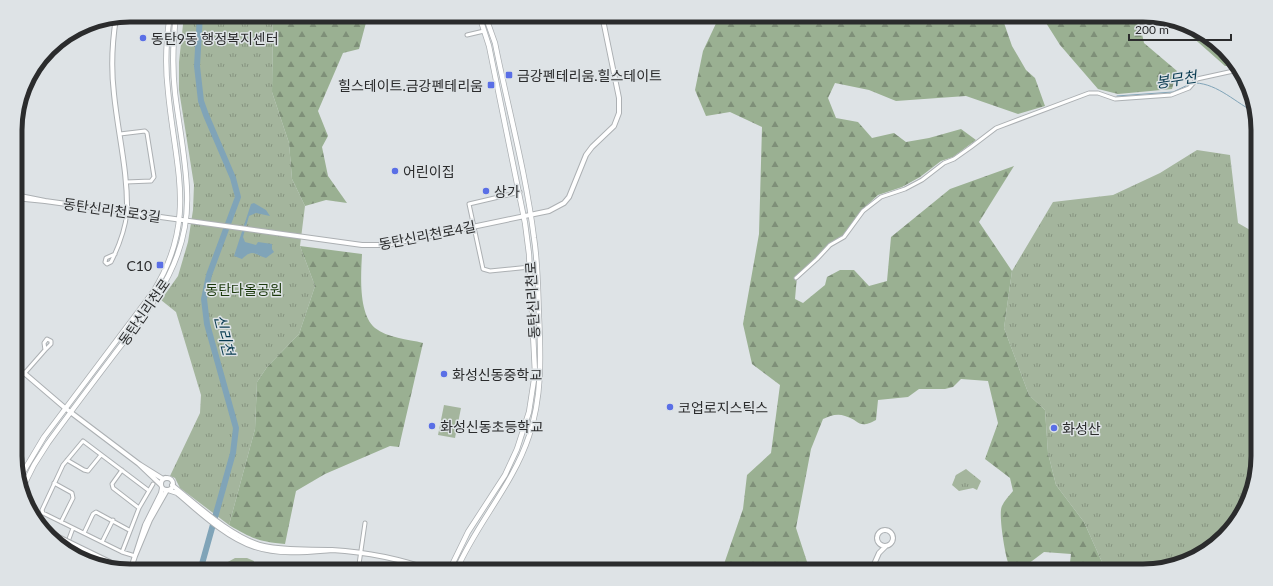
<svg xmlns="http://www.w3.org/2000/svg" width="1273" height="586" font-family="Lato,'Noto Sans KR',sans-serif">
<defs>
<pattern id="grass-tufts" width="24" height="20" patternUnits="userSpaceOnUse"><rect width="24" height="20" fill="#a4b59d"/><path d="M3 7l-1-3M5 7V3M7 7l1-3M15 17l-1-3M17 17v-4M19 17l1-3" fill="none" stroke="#869380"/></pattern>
<pattern id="forest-firs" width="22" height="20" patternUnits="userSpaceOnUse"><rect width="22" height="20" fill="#9ab092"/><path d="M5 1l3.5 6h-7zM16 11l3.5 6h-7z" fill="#7e8f78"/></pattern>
</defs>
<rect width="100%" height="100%" fill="#dee3e6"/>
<!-- grass -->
<path fill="url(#grass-tufts)" d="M184,15h89l-1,77 17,51 3,36 13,27 -5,40 15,40 -16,48 -32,33 -10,15 -2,47 -26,96 -49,-37 -5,-10 -5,-2 30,-63 1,-18 -25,-83 -15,-12 17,-24 10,-34 5,-32 1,-25 -15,-95v-28z
M1197,150l33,5 8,68 19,11 1,222 -9,44 -42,51 -57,20h-44l-22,-49 -28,-37 -8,-32 -3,-43 -16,-15 -25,-67 8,-57 41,-69 60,-7 47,-22z
M966,469l15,12 -4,9 -4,-2 -14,3 -7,-6 4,-10z"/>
<!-- forest -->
<path fill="url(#forest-firs)" d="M273,15h95l-9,34 -16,4 -25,58 10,25 -6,11 6,29 19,27 -21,-3 -21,6 -13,-27 -3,-36 -17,-51z
M720,15h278l5,5 9,26 14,24 9,8 10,28 -27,8 -52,-18 -70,5 -27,-11 -34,-7 -7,15 8,20 22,4 14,16 22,-5 12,9 23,-4 32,-9 15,11 -23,17 -12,4 -21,16 -18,10 -24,8 -13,12 -20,27 -15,10 -33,32 -2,23 8,4 22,-18 2,-8 13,-7h14l15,16 18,-5 4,-44 59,-48 64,-23 -35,56 33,49 -8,57 25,67 16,15 3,43 8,32 28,37 22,49h-37l2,-17 -27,-2 -20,15 -16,-5c-3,-8 -10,-49 -6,-56 2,-5 7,-10 11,-15l-3,-13 -25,-19 13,-36 -10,-42 -27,-2 -8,8 -8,2h-26l-11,8 -30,3 -2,20c-18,10 -16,0 -31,-4 -8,-3 -15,0 -22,3l-12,30 -15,79 14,43h-92l6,-7 19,-55 4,-34 24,-22 9,-68 -28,-21 -9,-40 16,-90 3,-107 -32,-15 -24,4 -11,-26 8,-39z
M1041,15h97l6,28 33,28 -5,18 -54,5 -20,-5 -38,-44z
M1186,24l48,36 3,6h-12l-35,-31z
M300,246l62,8c-1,20 -4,60 13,74 12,10 33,11 48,15l-24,104 -9,-1 -65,28 -29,17 -11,53c-26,-2 -34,-6 -56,-19l26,-96 2,-47 10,-15 32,-33 16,-48z"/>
<!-- pitch -->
<path fill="#a4b59d" d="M444,405l17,3 -6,30 -17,-3z
M235,558h12l7,3 -2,10h-34l8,-8z"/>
<!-- water -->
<path fill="#80a4b8" d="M254,203l12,7 4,6 -14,-3 -7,3 -6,21 2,5 11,3 2,-3 14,2v5l2,3 -8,6c-11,-3 -13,-10 -24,1l-8,-3 17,-52z"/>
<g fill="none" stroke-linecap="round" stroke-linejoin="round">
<!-- stream -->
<path stroke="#80a4b8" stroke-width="1" d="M1196,83c22,1 40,20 60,30
M1117,96l56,-4 17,-8"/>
<!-- river -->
<path stroke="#80a4b8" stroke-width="6" d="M200,15l-3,51 4,35 5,14 27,63 5,19 -29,78 -5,24 3,25 29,104 -3,25 -33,118"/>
<!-- minor casing -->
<g stroke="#acb0b3" stroke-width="5">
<path id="minor" d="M467,35l17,-4
M120,134l25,-3 2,2 7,44 -3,4 -25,1
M520,192l-51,12 14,65 7,2 40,-4
M115,254l-9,4 -1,4 2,2 4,-2c8,-16 14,-31 16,-50
M796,278l21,-19 13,-14 14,-8 19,-26 18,-14 24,-8 17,-9 22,-17 10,-4 17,-12 25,-19 93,-35h9l17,6 56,-4 18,-7 8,-9 41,-9
M47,339l4,2v3l-6,6 -1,-7z
M16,383l29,-33
M67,460l17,10 4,1 13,-16
M122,470l-10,14 1,4 26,20
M54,483l18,10 1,5 -12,24
M84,533l9,-19 3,-2 33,18
M102,542l11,-22
M66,547l7,-19
M122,552l17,-44 14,-24
M135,556l-13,-4 -79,-39 -1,-3 21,-45 20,-24 65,49
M358,571l7,-48"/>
</g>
<!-- tertiary casing -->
<g stroke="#acb0b3" stroke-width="6">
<path id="tertiary" d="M116,18c-4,25 -5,51 -2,76 4,40 14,78 13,118
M15,195l30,6 -30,-3
M45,201l317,44h24l163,-34 15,-8 5,-6 17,-42 6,-8 22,-21 5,-13v-15l-17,-83
M16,366l49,42 74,56
M161 484a6 6 0 1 1 12 0a6 6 0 1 1-12 0Z
M160,484l-21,-20 24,15 2,-1
M162,488l-1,5 -16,32 -10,31 15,-36 17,-30
M168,490l9,3c21,18 51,46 78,54 24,8 52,5 77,3 -22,-1 -46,1 -68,-4 -31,-7 -67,-41 -92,-61
M877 538a8 8 0 1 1 16 0a8 8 0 1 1-16 0Z
M332,550c35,2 69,9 102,21
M130,571l5,-15
M871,571l8,-18 7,-7"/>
</g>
<!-- secondary casing -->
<g stroke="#acb0b3" stroke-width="6">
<path id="secondary" d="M19,479l25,-42 109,-145c45,-72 22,-124 15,-201 -3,-25 -2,-51 2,-76
M23,487l11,-22 14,-22c21,-29 43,-58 65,-87 39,-51 77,-95 74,-164 -1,-33 -8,-66 -12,-99 -3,-26 -2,-52 1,-78
M449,571l19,-39 37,-57 12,-26 12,-37 6,-39 -6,-119 -4,-31 -36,-177 -10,-31
M456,571c20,-47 57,-86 73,-135 13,-39 12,-78 10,-119 -1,-26 -1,-53 -5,-79 -8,-65 -26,-130 -39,-195l-10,-28"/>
</g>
<!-- trunk casing -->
<g stroke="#acb0b3" stroke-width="7">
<path id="trunk" d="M68,548l37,18"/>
</g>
<!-- minor -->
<use href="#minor" stroke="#fff" stroke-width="3"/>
<!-- tertiary -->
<use href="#tertiary" stroke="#fff" stroke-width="4"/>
<!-- secondary -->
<use href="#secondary" stroke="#fff" stroke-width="4.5"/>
<!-- trunk -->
<use href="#trunk" stroke="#fff" stroke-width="5"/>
<!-- trunk-bridge casing -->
<g stroke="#acb0b3" stroke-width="7" stroke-linecap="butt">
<path id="trunk-bridge" d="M49,533l76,37"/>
</g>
<!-- trunk-bridge -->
<use href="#trunk-bridge" stroke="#fff" stroke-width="5"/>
</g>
<!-- markers -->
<g fill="#5a6fe6" stroke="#dee3e6" stroke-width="1.5">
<circle cx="143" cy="38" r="4"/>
<rect x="505" y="71" width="8" height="8" rx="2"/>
<rect x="487" y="81" width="8" height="8" rx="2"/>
<circle cx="395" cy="171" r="4"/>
<circle cx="486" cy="191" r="4"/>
<rect x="156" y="261" width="8" height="8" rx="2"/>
<circle cx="444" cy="374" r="4"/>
<circle cx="670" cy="407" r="4"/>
<circle cx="432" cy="426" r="4"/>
<circle cx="1054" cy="428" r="4"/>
</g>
<g text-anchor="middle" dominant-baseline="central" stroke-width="3" stroke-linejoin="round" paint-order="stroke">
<!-- poi labels -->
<g font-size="14" fill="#2b2c2d" stroke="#dee3e6" text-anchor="start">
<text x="151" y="38">동탄9동 행정복지센터</text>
<text x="517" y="75">금강펜테리움.힐스테이트</text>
<text x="483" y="85" text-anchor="end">힐스테이트.금강펜테리움</text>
<text x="403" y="171">어린이집</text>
<text x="494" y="191">상가</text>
<text x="152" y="265" text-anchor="end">C10</text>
<text x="452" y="374">화성신동중학교</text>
<text x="678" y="407">코업로지스틱스</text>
<text x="440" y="426">화성신동초등학교</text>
<text x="1062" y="428">화성산</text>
</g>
<!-- street labels -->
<g font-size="14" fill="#2b2c2d" stroke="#dee3e6">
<text transform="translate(112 210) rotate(8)">동탄신리천로3길</text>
<text transform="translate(427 235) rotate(-11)">동탄신리천로4길</text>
<text transform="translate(532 300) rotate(-93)">동탄신리천로</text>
<text transform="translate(144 312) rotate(-55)">동탄신리천로</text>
</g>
<!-- park labels -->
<g font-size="14" fill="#1b390c" stroke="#dee3e6">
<text x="244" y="289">동탄다올공원</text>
</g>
<!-- water labels -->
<g font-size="15" font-style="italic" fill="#06394f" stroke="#dee3e6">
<text transform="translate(1176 79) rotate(-9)">봉무천</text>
<text transform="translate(225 335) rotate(76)">신리천</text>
</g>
</g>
<!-- crop -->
<path d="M0 0H1273V586H0ZM130 22H1143A108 108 0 0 1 1251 130V456A108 108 0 0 1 1143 564H130A108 108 0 0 1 22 456V130A108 108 0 0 1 130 22Z" fill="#dee3e6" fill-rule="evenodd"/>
<path fill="none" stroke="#2b2c2d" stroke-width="5" d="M130 22H1143A108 108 0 0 1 1251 130V456A108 108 0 0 1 1143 564H130A108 108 0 0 1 22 456V130A108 108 0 0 1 130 22Z"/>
<!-- scale -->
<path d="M1129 34v6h102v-6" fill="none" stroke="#2b2c2d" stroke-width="2"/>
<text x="1135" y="34" font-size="12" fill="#2b2c2d" stroke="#dee3e6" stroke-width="3" paint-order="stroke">200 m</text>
</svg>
